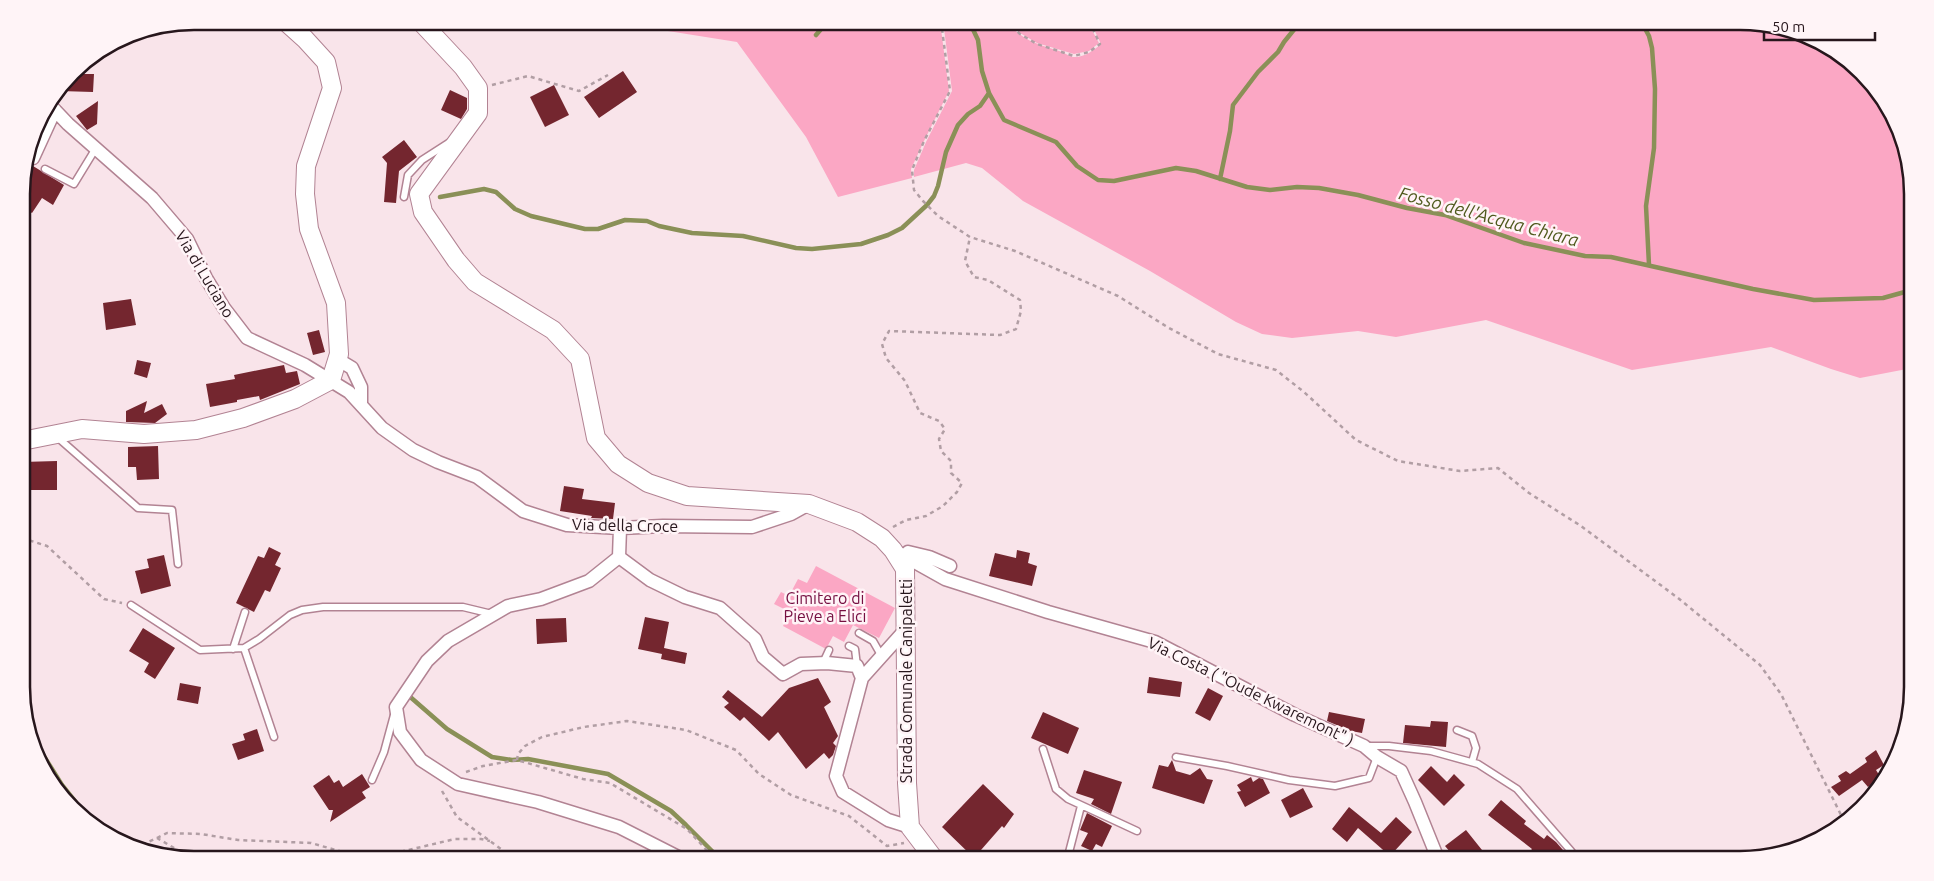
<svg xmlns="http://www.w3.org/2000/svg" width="1934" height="881" font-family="Ubuntu,sans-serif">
<rect width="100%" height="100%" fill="#f9e4ea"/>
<!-- green -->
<path fill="#fba7c4" d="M631,21h309l9,70 -25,50 -13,28 1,9 -74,19 -32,-60 -69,-95 -88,-14z
M943,21h62c21,21 27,21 54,30 4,1 10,5 14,6 11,1 21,-7 28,-13l-11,-23h650l66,14 71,54 34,83 1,196 -52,10 -29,-9 -60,-22 -139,23 -146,-50 -90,17 -38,-6 -66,7 -30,-4 -26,-12 -86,-51 -127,-70 -41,-33 -16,-5 -52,14v-7l12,-28 26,-51z
M1008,21h79l12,22 -10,8 -15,3 -37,-11 -17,-10z
M816,566l79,42 -16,30 -26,-13 -9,17 -11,-6 -7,13 -43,-23 7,-14 -16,-8 7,-12 8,4 9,-17 9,4z"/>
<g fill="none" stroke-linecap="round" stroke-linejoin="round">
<!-- stream -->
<path stroke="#8a9057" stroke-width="4.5" d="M969,21l9,19 4,31 7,22 15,27 52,22 21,24 21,14 16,1 62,-13 20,3 51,16 23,3 27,-3 22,1 39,7 49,13 38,7 79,28 61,13 26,1 142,32 61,11 69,-2 29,-8
M1641,21l8,15 3,12 3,41 -1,59 -8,58 3,59
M816,35l12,-14
M1220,179l10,-48 3,-26 25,-33 20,-20 6,-10 17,-21
M440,197l44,-8 12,3 19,17 16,7 54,13h13l27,-9 22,1 12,5 33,7 51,3 53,12 16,1 49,-5 27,-9 14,-7 25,-23 7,-9 4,-10 8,-34 12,-27 10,-11 12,-8 9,-13
M408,695l39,34 45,28 20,3 16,-1 80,15 63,37 15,14 35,35
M37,745l25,40 24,30"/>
</g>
<!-- building -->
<path fill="#74262f" d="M85,62l-1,12h10l-1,18 -33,-1 20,-27z
M623,71l14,21 -38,26 -15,-21z
M554,85l15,30 -24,12 -15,-30z
M450,90l17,8v11l-6,10 -20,-9z
M98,101l-1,23 -10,6 -11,-14z
M404,140l13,17 -18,14 -3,32 -12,-1 3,-39 -5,-6z
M26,166h7l31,19 -11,20 -11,-7 -10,15 -10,-6v-24z
M131,299l5,26 -30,5 -3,-27z
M319,330l6,22 -12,3 -6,-22z
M137,360l14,3 -4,15 -13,-4z
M284,365l2,8 11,-2 3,13 -40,16 -1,-4 -22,4v2l-27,5 -4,-23 29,-5 -1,-4z
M147,401l-3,12 18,-9 5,10 -12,9 -29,-1v-11z
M158,446l1,33 -22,1 -1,-13h-8v-20z
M57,461v29h-29v-6l-6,1v-23z
M564,486l20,3 -2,10 33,4 -2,16 -22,-1 1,-2 -32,-5z
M269,547l12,6 -6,12 6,3 -11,24 -5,-2 -11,22 -18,-9 22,-47 6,2z
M1017,550l13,3 -2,10 9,3 -5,20 -43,-10 6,-23 21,5z
M164,555l7,31 -30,8 -6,-23 14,-3 -2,-9z
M645,617l24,5 -5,26 23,5 -2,11 -24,-5 1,-5 -24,-5z
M566,618l1,24 -30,2 -1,-25z
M143,628l32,20 -20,31 -11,-7 5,-9 -20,-12z
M1149,677l33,5 -2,15 -33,-4z
M818,678l13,24 -7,5 14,29 -5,7 3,3 -3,9 -4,4 -5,-6 -18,16 -28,-37 -9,9 -25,-24 -4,4 -16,-14 5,-4 -7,-6 6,-7 34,27 27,-29z
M180,683l21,4 -3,17 -21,-4z
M1208,688l15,8 -13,25 -15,-8z
M1043,712l36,16 -11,26 -37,-16z
M1329,712l36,7 -3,14 -11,-2 -24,-10z
M1431,721l17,1 -2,25 -43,-4 2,-18 25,2z
M257,729l7,22 -26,9 -6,-16 13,-4 -2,-6z
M1876,750l8,15 -8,5 5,8 -13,9 -6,-7 -23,16 -8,-9 10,-6 -3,-5 8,-5 4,3 17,-12 -2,-4z
M1172,760l4,11 14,4 10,-7 7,11 6,1 -9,24 -52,-16 7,-23 9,2z
M1431,766l16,16 7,-8 11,11 -21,21 -26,-26z
M1084,770l38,12 -11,32 -20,-10 3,-5 -18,-6z
M362,774l8,13 -8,5 4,6 -36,24 3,-12h-4l-16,-24 16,-11 5,8 5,-3 4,7z
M1251,777l2,5 6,-4 4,1 7,14 -25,14 -8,-15 4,-1 -4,-6z
M983,784l31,30 -10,14 -2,-2 -28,32 -32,-31z
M1303,788l10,19 -23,11 -9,-18z
M1501,800l25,21 -2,3 20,15 3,-4 9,7 7,8 -7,9h-21l-7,-5 4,-5 -44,-34z
M1349,807l32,26 15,-16 16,15 -22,24 -32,-28 -11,14 -15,-13z
M1087,813l25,13 -10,21 -6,-3 -4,7 -11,-5 7,-13 -8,-3z
M1466,830l16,20 -11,9h-15l-11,-13z"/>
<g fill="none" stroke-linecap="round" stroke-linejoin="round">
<!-- lane casing -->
<g stroke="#b28393" stroke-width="9">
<path id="lane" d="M45,169l29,15 22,-36
M404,197l4,-22 14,-15 28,-18
M56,436l82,72 34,2 6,54
M131,605l69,45 44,-2 15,-9 31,-24 12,-5 21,-3h140l29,7
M859,633l14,8 8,14
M849,646l6,3 2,17
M244,648l30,89
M233,649l12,-37
M823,663l6,-13
M1457,730l15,6 4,12 -4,14
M1365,746h24l42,5 47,13 39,25 54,62 6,8
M1043,749l13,40 12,10 69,32
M1176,757l51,9 62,14 46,6 34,-8 8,-21
M372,780l12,-28 10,-37
M1067,860l14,-54"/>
</g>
<!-- street casing -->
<g stroke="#b28393" stroke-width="15">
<path id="street" d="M49,104l19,20 84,74 35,41 19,39 18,30 23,30 58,27 44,27 33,36 31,22 25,12 39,15 46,34 44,14 53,3 43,-2 89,1 39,-13 18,-10
M29,157l4,1 22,-48
M337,359l15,9 9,19v18
M620,528l-1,29 31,23 35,17 35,11 35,31 8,18 20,17 18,-10 26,-1 30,3 5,12
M895,551l50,28 103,33 107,30 140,73 69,31 13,11 24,14 14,31 23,57
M908,552l21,5 21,9
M619,557l-30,24 -48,18 -33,7 -60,35 -21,20 -31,46 4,25 21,28 37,24 80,18 81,25 65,33
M906,629l-44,49 -26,98 7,16 45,28 22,7"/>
</g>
<!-- secondary casing -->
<g stroke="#b28393" stroke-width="20">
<path id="secondary" d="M420,21l43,46 15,21v25l-59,81 4,18 33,48 19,22 78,48 27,29 16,79 22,26 30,19 39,13 122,8 48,18 25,16 11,12 12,19 2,214 3,44 25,33
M22,441l60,-12 62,5 52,-4 47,-12 52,-19 36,-19 8,-26 -3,-51 -27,-74 -4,-35 1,-28 26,-78 -6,-26 -21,-23 -20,-18"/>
</g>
<!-- path -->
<path stroke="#b19ea4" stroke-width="2.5" stroke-dasharray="4 4" stroke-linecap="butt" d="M941,21l9,70 -26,50 -12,29 2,20 9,11 15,15 32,21 45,14 103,45 51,32 49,26 58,16 28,22 52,48 42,21 62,10 38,-3 31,25 52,33 97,72 82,67 21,29 64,129
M1006,21l14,13 17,10 37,12 15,-4 11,-8 -11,-23
M492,85l36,-9 51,15 29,-16
M1904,486l8,3
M893,527l13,-7 20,-4 17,-10 14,-14 5,-9 -11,-10v-12l-10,-10 -2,-12 6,-10 -6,-8 -19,-8 -15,-32 -19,-23 -4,-14 7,-13 111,4 16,-6 5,-18 -1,-11 -32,-20 -14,-3 -9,-16 5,-24
M22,538l25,8 57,53 18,4
M517,760l1,-6 7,-8 17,-9 42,-10 43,-6 59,9 50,20 23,24 32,21 58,21 38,30 17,-3
M466,772l17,-6 34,-6 66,19 27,4 77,46 29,31
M442,791l15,26 59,43
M157,838l10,-5 34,1 37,6 73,3 46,13h26l72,-17h26l9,2
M135,848l22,-10 36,21"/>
<!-- lane -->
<use href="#lane" stroke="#fff" stroke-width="6"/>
<!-- street -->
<use href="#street" stroke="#fff" stroke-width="12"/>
<!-- secondary -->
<use href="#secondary" stroke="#fff" stroke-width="18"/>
</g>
<g text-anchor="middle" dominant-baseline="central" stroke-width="5" stroke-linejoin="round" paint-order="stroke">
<!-- street labels -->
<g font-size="16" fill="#27161c" stroke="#fff4f7">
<text transform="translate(205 274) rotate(59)">Via di Luciano</text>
<text transform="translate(625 525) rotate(1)">Via della Croce</text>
<text transform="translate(906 681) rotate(-90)">Strada Comunale Canipaletti</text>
<text transform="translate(1251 691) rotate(26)">Via Costa ( "Oude Kwaremont" )</text>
</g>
<!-- park labels -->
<g font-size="16" fill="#750f41" stroke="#fff4f7">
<text x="825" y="598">Cimitero di<tspan x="825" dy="18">Pieve a Elici</tspan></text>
</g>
<!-- water labels -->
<g font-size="18" font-style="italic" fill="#505a1e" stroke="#fff4f7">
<text transform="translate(1489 216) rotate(15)">Fosso dell'Acqua Chiara</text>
</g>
</g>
<!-- crop -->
<path d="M0 0H1934V881H0ZM194 30H1740A164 164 0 0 1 1904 194V687A164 164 0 0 1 1740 851H194A164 164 0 0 1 30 687V194A164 164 0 0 1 194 30Z" fill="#fff4f7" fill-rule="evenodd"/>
<path fill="none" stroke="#27161c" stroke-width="2.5" d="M194 30H1740A164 164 0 0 1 1904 194V687A164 164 0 0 1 1740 851H194A164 164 0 0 1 30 687V194A164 164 0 0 1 194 30Z"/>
<!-- scale -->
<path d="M1764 32v8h111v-8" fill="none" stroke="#27161c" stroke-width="2.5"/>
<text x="1772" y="32" font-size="15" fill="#27161c" stroke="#fff4f7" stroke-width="4" paint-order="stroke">50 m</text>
</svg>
